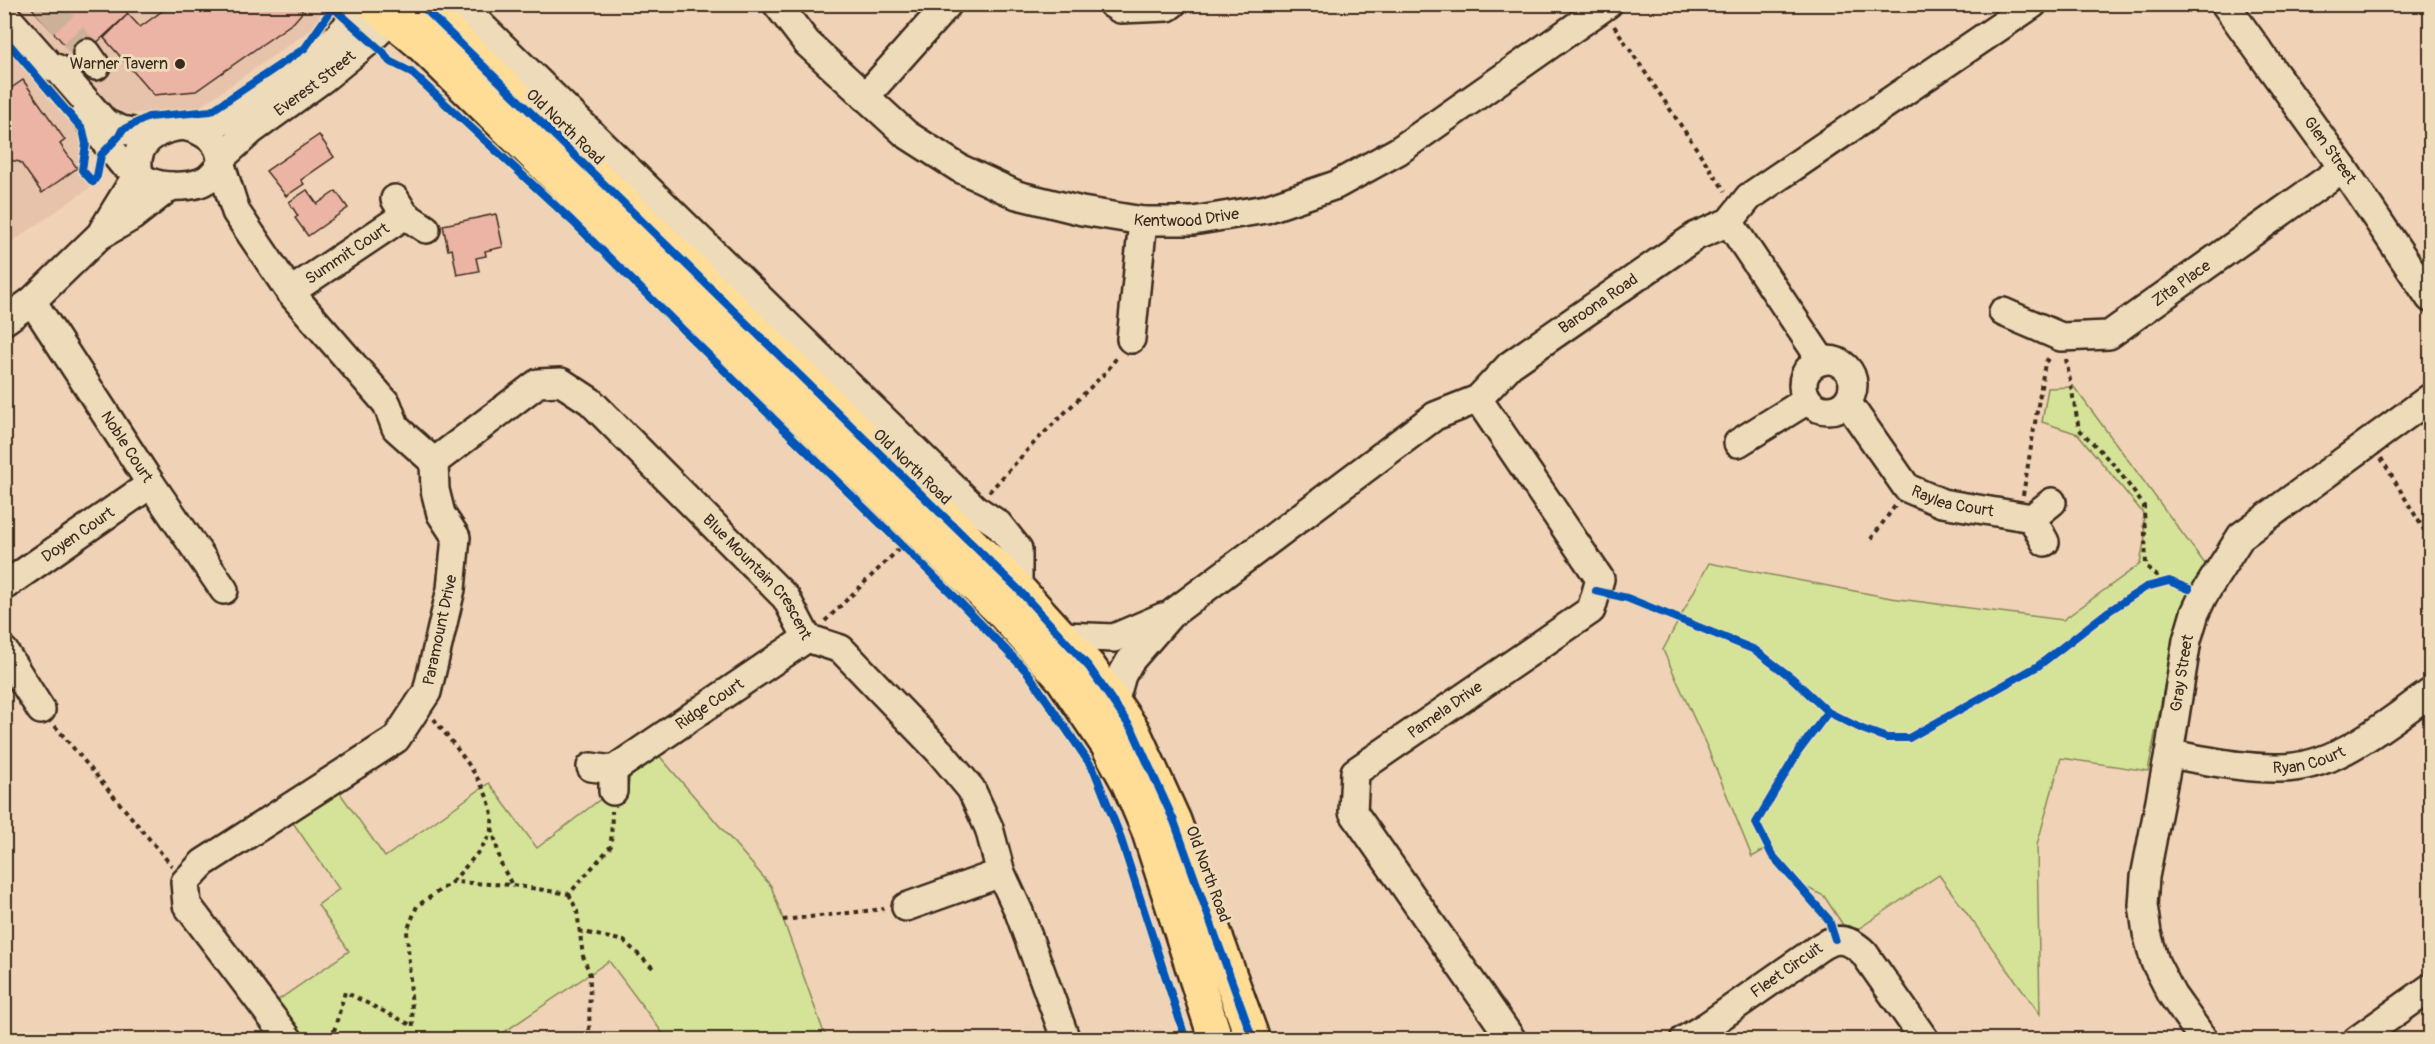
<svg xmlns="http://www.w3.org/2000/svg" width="2435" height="1044" font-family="Pangolin,sans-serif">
<rect width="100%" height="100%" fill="#f0d2b6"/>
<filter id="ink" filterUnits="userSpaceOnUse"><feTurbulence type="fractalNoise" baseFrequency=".0167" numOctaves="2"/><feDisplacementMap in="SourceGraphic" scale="12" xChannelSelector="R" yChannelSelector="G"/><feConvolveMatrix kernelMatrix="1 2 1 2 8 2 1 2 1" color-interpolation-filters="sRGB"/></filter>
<g filter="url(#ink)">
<!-- built -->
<path fill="#e7c3ab" d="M321,4l1,7 -9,17 -115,80 -68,6 -31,-9 -88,-100z
M17,56l62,71 8,45 8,12 -90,63 -1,-182z"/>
<!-- green -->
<path fill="#d4e397" stroke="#88865a" stroke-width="1.5" d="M2074,387l134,181 -33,62 -27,141 -87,-13 -24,87 3,169 -101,-139 -81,54 -15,-4 -19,-29 -25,-12 -28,-38 -19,11 -44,-108 -45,-99 46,-87 182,35 172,22 77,-56 5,-28 -2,-23 -65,-79 -36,-12 6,-34z
M656,752l115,134 53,147 7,6h-164l-58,-78 -115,78h-192l-25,-38 72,-50 -31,-46 21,-16 -50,-72 46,-31 50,71 104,-74 48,65 65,-50 25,-1 4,-31z"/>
<!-- building -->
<path fill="#ebb4a5" stroke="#3b2a1e" stroke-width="1.5" d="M31,4h89l8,10 -50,46 -48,-54z
M172,4h130v4l-1,6 -7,8 -98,69 -42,4 -50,-57 24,-24 12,13z
M23,80l42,60 -5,4 17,24 -35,25 -22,-31 -16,-3v-66z
M319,135l15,22 -33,23 3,4 -18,12 -20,-25z
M307,190l10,14 19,-13 12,17 -40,28 -13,-18 3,-2 -9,-14z
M496,214l7,33 -18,4 1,5 -10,2 3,13 -22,4 -5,-26 -4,1 -5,-25z"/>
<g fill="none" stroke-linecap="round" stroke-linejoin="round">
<!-- minor-tunnel -->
<path stroke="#ccb098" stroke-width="27" stroke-dasharray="27 14" stroke-linecap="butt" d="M46,4l41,49"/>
<!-- minor casing -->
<g stroke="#3b2a1e" stroke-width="32">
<g id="minor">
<path d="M459,4l515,504 24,16 20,25v40"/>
<path id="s1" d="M777,4l30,39 99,91 53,34 58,27 65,16 61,10h50l73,-12 70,-24 62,-34 210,-147"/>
<path d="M1112,4l8,5 48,-2 4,-3"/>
<path id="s2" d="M2225,4l118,164 87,130"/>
<path d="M4,14l46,52 8,3 47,54 17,7 32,5"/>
<path d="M87,53l9,13"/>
<path d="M865,97l83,-93"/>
<path d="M85,116l37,47 16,5"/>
<path d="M183,126c20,4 40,15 38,39 -5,5 -10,13 -17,16 -14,8 -57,8 -65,-8 -2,-3 -1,-10 -1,-14 3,-22 25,-31 45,-33z"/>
<path d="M202,132l36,-19 79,-56 52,-53"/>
<path id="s3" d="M221,158l31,-28 72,-52 45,-37 36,-35"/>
<path d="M221,165l15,47 54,80 97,112 9,24 38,34 1,28 6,24 15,23 -5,52 -24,103 -31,47 -193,124 -18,19 2,23 102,135"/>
<path d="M395,199l10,16 21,14"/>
<path d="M1729,222l93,139"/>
<path d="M103,230l35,-57"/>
<path id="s4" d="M290,292l115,-77"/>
<path id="s5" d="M32,301l119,183 73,106"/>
<path id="s6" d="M2003,312l58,25 48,-2 234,-167"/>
<path d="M4,321l28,-20 67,-65 34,-20 38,-30"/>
<path d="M1131,339l12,-118"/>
<circle cx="1828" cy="385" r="25"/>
<path d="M1478,399l122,180 -9,31 -236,162 -2,40 159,228"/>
<path id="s7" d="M1847,402l60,86 35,15 90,15"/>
<path d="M1738,443l68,-42"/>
<path id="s8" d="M434,462l104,-79 23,-1 29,19 196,197 21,40 34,11 99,103 31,37 18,39 12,45 18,39 47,128"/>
<path d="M2045,542l-13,-24 20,-16"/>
<path id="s9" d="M4,586l147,-102"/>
<path d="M1063,636l51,2 49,-21"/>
<path d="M4,651l37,59"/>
<path id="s10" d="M1114,703l8,-28 8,-14 40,-46 265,-199 43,-17 32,-34 186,-129 33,-14 20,-25 284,-193"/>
<path id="s11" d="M2169,754c37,6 74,15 111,14 57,0 106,-45 150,-75"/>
<path d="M591,767l22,3v21"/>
<path id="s12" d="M613,770l194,-132"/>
<path d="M906,907l95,-34"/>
<path id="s13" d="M1684,1040l23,-14 113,-79c17,-11 30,-8 44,6l61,87"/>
<path id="s14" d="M2204,1040l-32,-45 -17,-33 -8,-29 -4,-28 2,-28 24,-123 18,-114 8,-27 8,-17 38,-60 189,-138"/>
<path d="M2357,1040l73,-52"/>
</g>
</g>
<!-- major casing -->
<g stroke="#3b2a1e" stroke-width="38">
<path id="major" d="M374,4l44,37 584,571 61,67 44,65 21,38 20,47 68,211
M420,4l598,585 71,78 44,64 41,90 79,219"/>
</g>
<!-- path -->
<path stroke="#3b2a1e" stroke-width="4" stroke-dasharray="4.5 4.5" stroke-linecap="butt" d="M1614,26l111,165
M2066,359l13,70 36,37 29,40 2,60 11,10 -2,8
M2381,458l49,82
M989,492l45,-49 72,-71 12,-16
M2023,495l22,-132 5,-7
M1871,539l24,-33
M1618,596l137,54 37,28 36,34 34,17 25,9h22l129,-72 71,-55 37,-24 23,-6 16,6
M825,621l76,-74
M1828,712l-30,40 -42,71 16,32 56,64
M434,719c20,27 62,72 58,107 -2,17 -29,43 -40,56
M55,726l117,140
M492,828l9,36 11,21
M569,894l8,17 6,45 7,19 -1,65
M783,920l101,-11
M579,931l45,10 30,28
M336,1040l-2,-9 11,-39 68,34 -6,-95 10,-25 35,-24 60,3 57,9 42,-48 1,-35"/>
<!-- minor -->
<use href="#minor" stroke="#eedbb9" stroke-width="27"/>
<!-- major -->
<use href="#major" stroke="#ffdd96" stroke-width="33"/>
<!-- cycleway casing -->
<g stroke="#eedbb9" stroke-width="11">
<path id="cycleway" d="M329,4l55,49 5,8 22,11 161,149 380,373 76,79 66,97 25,63 67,207
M420,4l598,585 71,78 44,64 41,90 79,219
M4,38l79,92 3,14 -4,26 11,12 4,-6 4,-21 18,-19 3,-6 26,-13 63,-6 94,-63 27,-39
M1596,591l31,7 128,52 37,28 36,34 34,17 25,9h22l129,-72 71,-55 37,-24 23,-6 20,8
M1828,712l-30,40 -42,71 16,32 57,65 6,19"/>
</g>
<!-- cycleway -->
<use href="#cycleway" stroke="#0057b8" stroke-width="8"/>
</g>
</g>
<!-- markers -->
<circle fill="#3b2a1e" stroke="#eedbb9" stroke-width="2" cx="180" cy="64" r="6"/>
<g text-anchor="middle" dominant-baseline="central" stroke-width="6" stroke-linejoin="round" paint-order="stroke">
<!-- poi labels -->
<g font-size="16" fill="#3b2a1e" stroke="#eedbb9" text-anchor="end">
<text x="168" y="64">Warner Tavern</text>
</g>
<!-- street labels -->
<g font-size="16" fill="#3b2a1e" stroke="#eedbb9">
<text stroke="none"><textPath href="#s3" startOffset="120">Everest Street</textPath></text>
<text transform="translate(565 127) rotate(44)">Old North Road</text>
<text stroke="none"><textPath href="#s2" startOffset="180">Glen Street</textPath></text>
<text stroke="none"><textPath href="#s1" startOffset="483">Kentwood Drive</textPath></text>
<text stroke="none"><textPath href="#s4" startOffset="69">Summit Court</textPath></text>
<text stroke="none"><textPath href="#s6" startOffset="200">Zita Place</textPath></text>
<text stroke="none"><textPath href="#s10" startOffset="638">Baroona Road</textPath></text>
<text stroke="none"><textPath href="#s5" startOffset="174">Noble Court</textPath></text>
<text transform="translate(912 467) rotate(44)">Old North Road</text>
<text stroke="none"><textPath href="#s7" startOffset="153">Raylea Court</textPath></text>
<text stroke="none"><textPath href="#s9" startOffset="90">Doyen Court</textPath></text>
<text stroke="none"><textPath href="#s8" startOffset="432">Blue Mountain Crescent</textPath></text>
<text transform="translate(440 630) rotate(-78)">Paramount Drive</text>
<text stroke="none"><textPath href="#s14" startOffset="386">Gray Street</textPath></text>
<text stroke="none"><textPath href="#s12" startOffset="117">Ridge Court</textPath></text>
<text transform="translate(1445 710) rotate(-35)">Pamela Drive</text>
<text stroke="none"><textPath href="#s11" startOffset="142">Ryan Court</textPath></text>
<text transform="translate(1208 874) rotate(70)">Old North Road</text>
<text stroke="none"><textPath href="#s13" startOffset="124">Fleet Circuit</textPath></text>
</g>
</g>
<!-- margin -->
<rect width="2435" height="1044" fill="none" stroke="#eedbb9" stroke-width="24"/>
<rect x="12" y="12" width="2411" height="1020" fill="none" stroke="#3b2a1e" stroke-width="2" filter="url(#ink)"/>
</svg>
